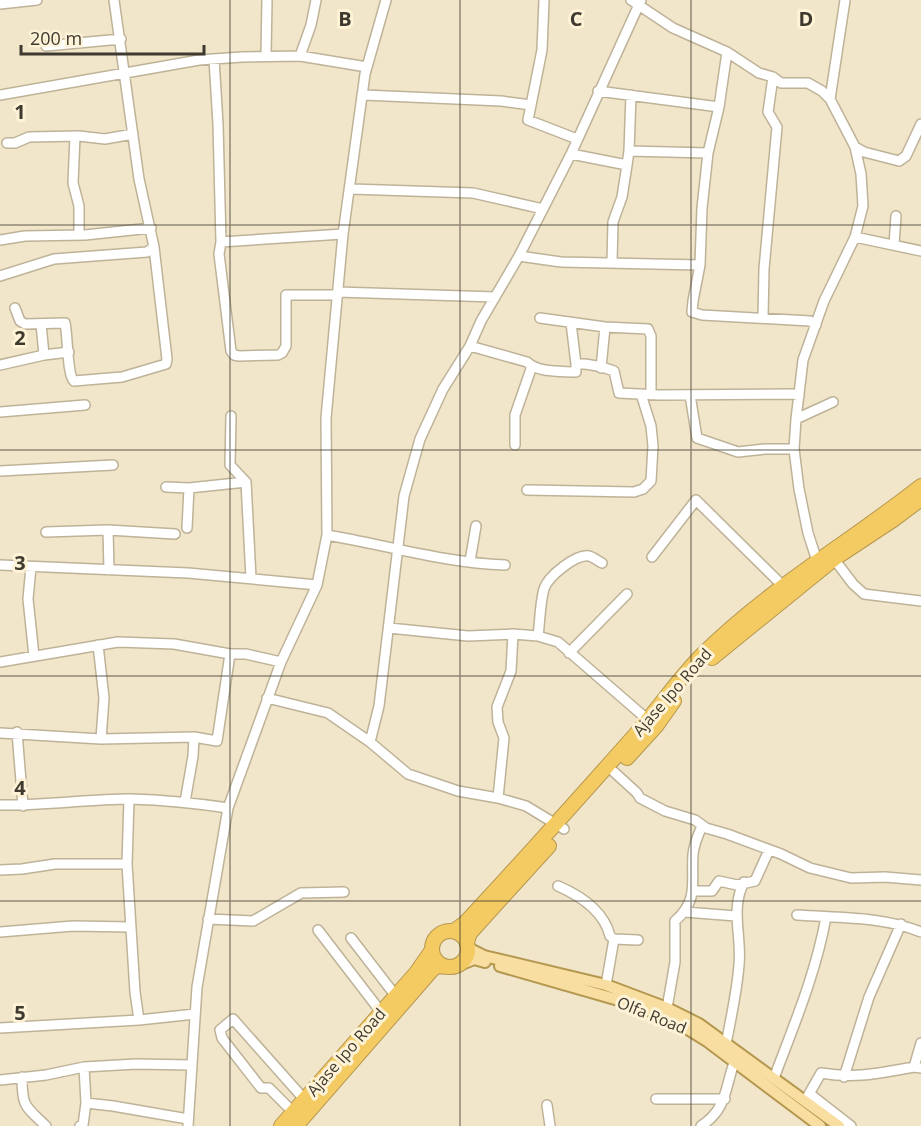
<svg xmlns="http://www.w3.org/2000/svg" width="921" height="1126" font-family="'Open Sans',sans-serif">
<rect width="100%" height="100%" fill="#f1e5ca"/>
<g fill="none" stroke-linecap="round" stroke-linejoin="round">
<!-- minor casing -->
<g stroke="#beb398" stroke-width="12">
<path id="minor" d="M631,0l42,28 54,24 32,21 14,4 8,6h27l14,8 8,8 25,48 6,27 2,32 -8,31 -31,64 -21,59 -7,59 -2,30 5,40 9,44 10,31
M0,4l37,-4
M46,46l75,-7
M727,52l-8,55 -11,46 -6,55 -2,57 -7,36 -1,11 10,3 108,6 6,4
M266,56l1,-56
M300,56l11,-31 5,-25
M214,59l4,65 3,118 -2,12 12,97 3,4 5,1 39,-1 4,-2 4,-7v-51h51
M598,91l121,16
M0,95l199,-35 43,-3 58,-1 67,11
M364,95l137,6 30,4 -3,15 49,19
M830,99l15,-99
M531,105l11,-55 2,-50
M75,136l-2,47 6,23v29
M7,143h8l14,-6 50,-1 26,3 28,-5
M855,147l9,5 35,9 7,-5 15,-32
M629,151l79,2
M571,154l56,11 -5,32 -9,25 -1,40
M627,165l2,-14 2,-56
M351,189l122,4 70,16
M855,237l66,14
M0,240l25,-4 60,-1 66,-7
M221,242l122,-8
M894,245l2,-29
M519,256l42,6 139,3
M0,276l54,-17 93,-7 7,-5
M338,292l157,5
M15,308l5,13 5,3 40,-1c3,13 2,52 9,58l48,-4 44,-13 1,-5 -13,-112 -15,-68 -25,-179
M763,317l1,-48 13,-142 -9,-15 5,-35
M540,318l65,9 43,2 3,7v59
M571,323l5,41
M41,324l3,31
M470,346l57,16c11,11 34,9 49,10v-8c10,-1 28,3 38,7l5,22 40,2 134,-1 6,2
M0,365l44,-10 25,-3
M601,368l4,-41
M690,395l7,43 41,14 27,-3h29
M0,412l85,-7
M231,416l-1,49 16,17 5,96
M796,419l37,-17
M515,445v-30l17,-49
M0,471l113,-6
M166,487l23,1
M527,490l107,2 9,-3 8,-8 2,-35 -2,-20 -10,-32
M187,528l2,-40 57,-6
M108,530l1,40
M46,532l62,-2 67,4
M327,535c59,10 118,28 178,30
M652,557l44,-57 87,86
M834,559l19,25 11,10 57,7
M470,561l6,-35
M0,565l188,8 129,12
M31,567l-3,32 6,57
M389,628l79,8 45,-2 25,2 20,6 90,78
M538,636c2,-15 2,-33 6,-47 4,-13 32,-35 45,-33 4,1 9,5 13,7
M98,645l6,53 -3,41
M569,653l58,-59
M0,662l118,-20 56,2 56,10h16l35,8
M267,698l61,15 42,29 38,32 50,17 40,7 28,8 38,23
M17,732l6,74
M0,733l101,6 93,-2 23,4 13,-87
M370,742l9,-36 25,-210 16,-57 23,-50 27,-43 11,-25 38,-65 52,-102 70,-154
M614,772l23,21 3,5 25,13 30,9 11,8 21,6 54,20 29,14 41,10 34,-1 36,3
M498,798l6,-60 -6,-16 -1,-15 14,-36 2,-37
M129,799l-2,65 8,128 4,28
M185,802l8,-46 1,-19
M0,805c44,1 87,-6 130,-6 33,1 65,4 98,9
M0,870l22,-1 33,-5h72
M558,886c23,10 46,25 52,50l4,3 -8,46
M692,891h20l7,-10 18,4 18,-4 14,-31
M685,912l51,4
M797,915c42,3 84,1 124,17
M208,919l45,2 48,-28 43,-1
M318,930l63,82
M0,932l73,-6 58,1
M351,938l44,57
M614,939l24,1
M667,1008l8,-46v-41c24,-21 16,-38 18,-67 1,-10 5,-19 9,-28
M0,1028l139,-8 56,-6
M726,1044c5,-26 11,-53 13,-79 3,-28 -9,-56 5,-83
M914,1067l7,-24
M22,1077c0,30 3,29 24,49
M844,1077l25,-80 32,-73
M774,1078c20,-53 42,-105 52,-161
M0,1080l46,-5 38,-8 52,-3 55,1
M810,1094l41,32
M656,1099h69
M805,1101l16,-28c36,6 58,0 93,-6l7,1
M86,1103l27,3 75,13
M547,1105l3,21
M293,1112l-24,-24h-8l-39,-50 -2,-8 13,-11 71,80
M80,1126l3,-1 3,-22 -2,-36
M188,1126l9,-139 31,-179 53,-146 36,-77 10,-50 -1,-117 17,-184 22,-160 21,-74
M701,1126c26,-17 24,-38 33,-63"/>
</g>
<!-- major casing -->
<g stroke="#b59850" stroke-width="14">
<path id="major" d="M468,948l16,8 122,29 61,23 32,16 140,102
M459,965l15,-6 11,3
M500,966l136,39 39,16 32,20 113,85"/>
</g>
<!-- highway casing -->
<g stroke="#b59850" stroke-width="16">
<path id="highway" d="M712,658l122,-99 59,-39 28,-21
M627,758l30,-33 17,-24
M454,931l11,-8c58,-62 114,-125 170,-188 23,-26 43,-56 67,-80 66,-66 147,-112 219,-169
M432 949a18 18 0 1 1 36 0a18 18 0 1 1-36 0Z
M467,942l3,-9 79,-87
M281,1126l135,-153 16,-23
M296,1126l136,-156 5,-4 12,1"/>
</g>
<!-- minor -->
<use href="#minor" stroke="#fff" stroke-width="9"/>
<!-- major -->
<use href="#major" stroke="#f8dfa1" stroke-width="10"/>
<!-- highway -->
<use href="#highway" stroke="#f4ca62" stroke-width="14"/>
</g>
<!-- grid -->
<path fill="none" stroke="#3f3a2f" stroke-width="1.5" stroke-opacity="0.55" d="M230,0v1126M460,0v1126M691,0v1126M0,225h921M0,450h921M0,676h921M0,901h921"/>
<g text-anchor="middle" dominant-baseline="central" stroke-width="6" stroke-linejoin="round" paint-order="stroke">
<!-- street labels -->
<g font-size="16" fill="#3f3a2f" stroke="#fef2d7">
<text transform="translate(672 692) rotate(-49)">Ajase Ipo Road</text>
<text transform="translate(652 1015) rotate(22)">Olfa Road</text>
<text transform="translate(346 1052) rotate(-49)">Ajase Ipo Road</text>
</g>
</g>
<g font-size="20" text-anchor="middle" font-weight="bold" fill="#3f3a2f" stroke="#fef2d7" stroke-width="6" stroke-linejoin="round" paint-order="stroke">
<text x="345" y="26">B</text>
<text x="576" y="26">C</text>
<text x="806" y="26">D</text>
<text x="20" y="119">1</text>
<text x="20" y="345">2</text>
<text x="20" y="570">3</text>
<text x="20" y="795">4</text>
<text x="20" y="1020">5</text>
</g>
<!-- scale -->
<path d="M21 45v9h183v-9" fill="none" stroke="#3f3a2f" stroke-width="3"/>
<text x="30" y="45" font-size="18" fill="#3f3a2f" stroke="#fef2d7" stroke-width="4.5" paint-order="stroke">200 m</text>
</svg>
